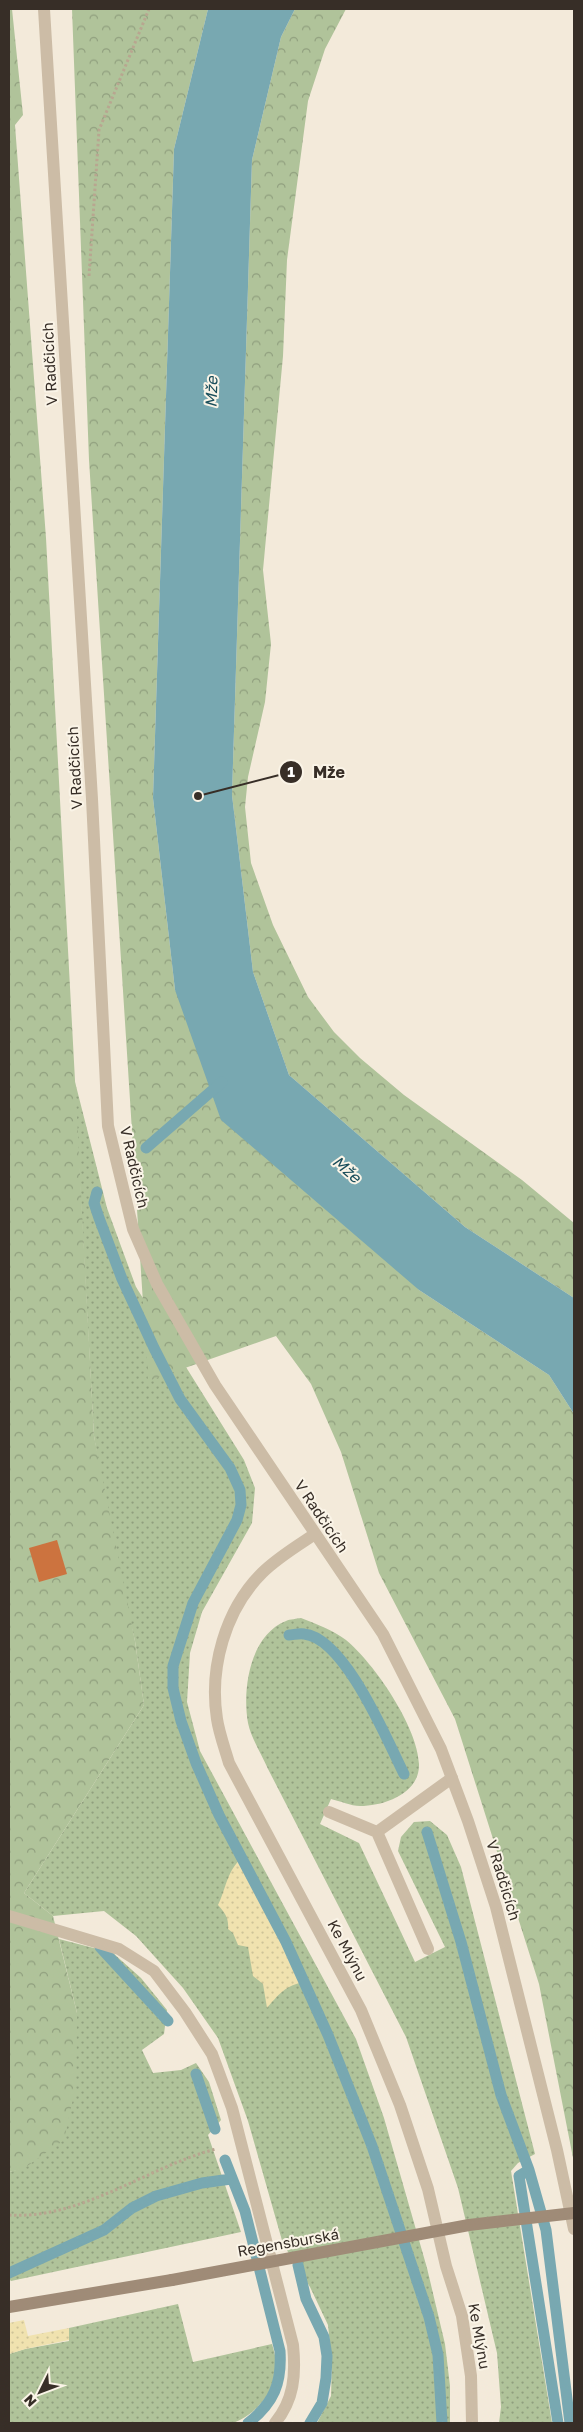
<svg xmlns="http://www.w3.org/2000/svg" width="583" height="2432" font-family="'Golos Text',sans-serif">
<defs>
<pattern id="grass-dots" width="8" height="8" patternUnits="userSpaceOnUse" patternTransform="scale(1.25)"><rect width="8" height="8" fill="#b0c39a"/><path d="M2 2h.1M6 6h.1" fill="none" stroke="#909f7e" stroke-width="1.8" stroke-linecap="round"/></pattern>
<pattern id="forest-crowns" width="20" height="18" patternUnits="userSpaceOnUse" patternTransform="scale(1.25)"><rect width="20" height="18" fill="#b0c39a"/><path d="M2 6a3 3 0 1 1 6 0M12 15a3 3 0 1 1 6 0" fill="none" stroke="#909f7e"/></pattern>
<pattern id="sand-dots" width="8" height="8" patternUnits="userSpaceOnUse" patternTransform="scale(1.25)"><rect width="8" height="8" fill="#f0e2af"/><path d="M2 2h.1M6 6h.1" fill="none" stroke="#cec297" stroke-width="1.8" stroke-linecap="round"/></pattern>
</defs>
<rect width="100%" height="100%" fill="#f3eada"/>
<!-- grass -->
<path fill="url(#grass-dots)" d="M74,1078l33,130 29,79 108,173 11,28 -3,35 -50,89 -12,41 -3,49 13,49 156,288 28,79 43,150 18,76 5,42v37h-133l14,-27 1,-32 -4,-39 -18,-38 -27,-43 -35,-123 -30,-83 -35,-50 -47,-52 -32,-25 -51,5 -29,-23 120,-188 -9,-64 -24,-102 -17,-103z
M301,1618c15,6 32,12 45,22 28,23 72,87 73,124 1,29 -34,42 -59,42 -9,0 -20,-5 -29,-7l-11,25 39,19 56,119 30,-15 -47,-96 3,-14 13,-15 16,-1 17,14 14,32 74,287 -17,9 -7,8 41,252h-53l2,-16 -4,-54 -39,-165 -52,-151 -138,-268c-6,-14 -17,-31 -20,-46 -6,-34 2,-88 38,-102 4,-2 11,-2 15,-3z
M59,1939l54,14 28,25 26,32 -3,24 -22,16 11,23 28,-3 15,-7 13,19 12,38 -13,15 33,97 -230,49 -2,-2v-107l14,-4 54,-155z
M178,2304l15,58 79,-18c3,10 6,21 4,31 -4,21 -24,41 -43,48h-224v-69l16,-5 44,-8v-13z"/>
<!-- forest -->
<path fill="url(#forest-crowns)" d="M9,9h3l11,106 -8,10 31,413 48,898 41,205 9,64 -120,188 29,23 24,97 -1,72 -12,55 -41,29 -14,3z
M72,9h136l-34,140 -21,649 22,192 244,300 130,85 25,39v749l-35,-179 -84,-265 -76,-146 -38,-121 -30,-68 -35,-48 -128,45 -59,-921z
M295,9h51l-21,40 -17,52 -21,159 -4,96 -20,214 8,74 -6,58 -17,75 -3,30 6,56 22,62 35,72 26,35 26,26 44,37 118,85 52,43v75l-109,-71 -176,-152 -36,-103 -21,-177 20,-635 29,-123z"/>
<!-- sand -->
<path fill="url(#sand-dots)" d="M242,1858l44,84 18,40c-18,3 -26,13 -37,26l-4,-24 -10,-8 -5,-29 -10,-2 -5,-12 -5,-4c1,-11 -3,-16 -10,-24 8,-16 9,-35 24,-47z
M24,2320l4,16 41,-8v12l-44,9 -16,5v-31z"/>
<!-- water -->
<path fill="#78a8b1" d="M208,9h87l-14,28 -29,123 -20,635 21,177 36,103 176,152 109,71v116l-25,-39 -130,-85 -198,-170 -46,-130 -22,-192 21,-649z"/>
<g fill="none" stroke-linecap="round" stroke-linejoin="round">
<!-- stream -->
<path stroke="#78a8b1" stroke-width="11" d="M146,1148l76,-66
M97,1192l-3,11 5,15 23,61 32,69 26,51 50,69 10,22 1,15 -4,15 -44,83 -20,63v22l8,33 15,42 23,52 67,127 42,93 44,111 57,171 9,38 4,68
M289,1635c4,0 10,-2 15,-1 41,4 83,106 100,140
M427,1832l34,110 40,153 28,75 17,60 24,193
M100,1947l68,74
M196,2074l19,55
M225,2160l20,51 35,140c2,32 -6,52 -32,72
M529,2170l-10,6 39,247
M298,2265l8,34 18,38 3,19 -1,22 -4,25 -12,20
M9,2273l95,-43 28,-22 24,-12 46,-13 29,-4"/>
</g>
<!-- building -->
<path fill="#cc733f" d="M57,1540l10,34 -28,8 -10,-34z"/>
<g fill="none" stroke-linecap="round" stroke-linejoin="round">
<!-- path -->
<path stroke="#b8a690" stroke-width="3" stroke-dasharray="2.5 2.5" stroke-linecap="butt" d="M89,276l10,-146 50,-121
M9,2215c72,5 138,-48 207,-66"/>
<!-- service -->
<path stroke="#ccbca6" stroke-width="12" d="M329,1812l48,20
M9,1916l110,33 35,22 31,41 27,42 20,54 61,237c3,30 1,55 -18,78
M428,1949l-51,-117 75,-54"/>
<!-- tertiary -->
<path stroke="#ccbca6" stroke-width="12" d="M44,9l48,790 16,327 25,103 24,55 58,101 168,249 58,115 27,72 28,86 61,243 17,79
M315,1534c-18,12 -38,24 -53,39 -37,37 -53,95 -45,146 2,14 8,30 12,44l132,247 39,95 28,84 18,77 16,50 9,60 1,47"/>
<!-- secondary -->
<path stroke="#9f8b77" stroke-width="12" d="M9,2307l163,-27"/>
<!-- secondary-bridge -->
<path stroke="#9f8b77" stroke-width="12" d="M172,2280l297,-55 105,-12"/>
</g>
<g text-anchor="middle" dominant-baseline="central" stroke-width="4" stroke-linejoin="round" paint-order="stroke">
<!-- street labels -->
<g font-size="15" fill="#372e27" stroke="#faf4e7">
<text transform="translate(49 364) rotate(-93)">V Radčicích</text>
<text transform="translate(74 768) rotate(-93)">V Radčicích</text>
<text transform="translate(135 1167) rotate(77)">V Radčicích</text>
<text transform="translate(322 1516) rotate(56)">V Radčicích</text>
<text transform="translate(504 1880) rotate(73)">V Radčicích</text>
<text transform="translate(348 1950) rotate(62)">Ke Mlýnu</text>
<text transform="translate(288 2242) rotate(-10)">Regensburská</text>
<text transform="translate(480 2336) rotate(80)">Ke Mlýnu</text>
</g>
<!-- water labels -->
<g font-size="16" font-style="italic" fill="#1a4e5b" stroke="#faf4e7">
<text transform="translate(211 392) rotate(-88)">Mže</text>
<text transform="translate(347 1169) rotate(41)">Mže</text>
</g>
</g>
<!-- callouts -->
<path fill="none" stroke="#372e27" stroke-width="2" d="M198 796L291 772"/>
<g fill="#372e27" stroke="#faf4e7" stroke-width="2">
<circle cx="198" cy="796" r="5"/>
<circle cx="291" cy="772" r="12"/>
</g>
<g font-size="15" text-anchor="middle" font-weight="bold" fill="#fff">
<text x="291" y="777">1</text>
</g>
<g font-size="16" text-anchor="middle" font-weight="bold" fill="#372e27" stroke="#faf4e7" stroke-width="4" stroke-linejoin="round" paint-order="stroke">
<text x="329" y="778">Mže</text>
</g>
<!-- border -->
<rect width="583" height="2432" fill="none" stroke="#372e27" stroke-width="20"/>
<!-- north arrow -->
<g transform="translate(40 2392) rotate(228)" stroke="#faf4e7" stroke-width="4" paint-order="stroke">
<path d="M0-4L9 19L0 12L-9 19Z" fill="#372e27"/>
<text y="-8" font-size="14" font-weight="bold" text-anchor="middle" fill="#372e27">N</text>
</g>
</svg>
